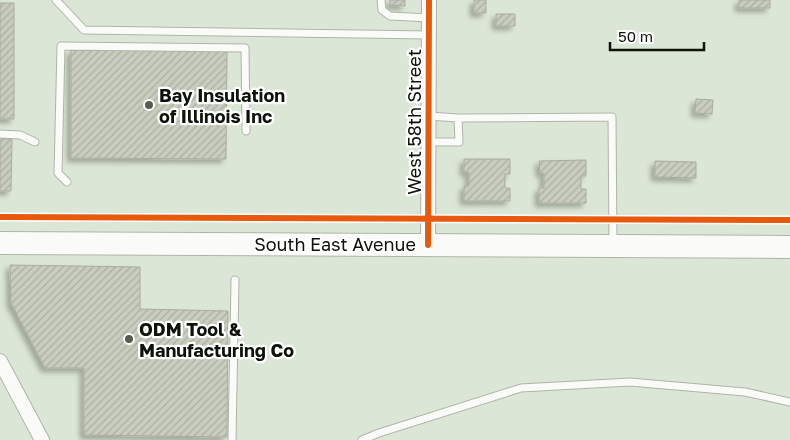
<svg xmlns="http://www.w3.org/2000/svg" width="790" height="440" font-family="'Golos Text',sans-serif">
<defs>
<pattern id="building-hatch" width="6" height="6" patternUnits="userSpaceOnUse" patternTransform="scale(1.25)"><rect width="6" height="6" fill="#c9cdbf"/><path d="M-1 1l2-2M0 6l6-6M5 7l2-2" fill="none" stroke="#abafa3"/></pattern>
<filter id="shadow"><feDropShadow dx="-4" dy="4" stdDeviation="2.5" flood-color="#0004"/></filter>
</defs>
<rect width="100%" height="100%" fill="#dce6d6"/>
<!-- building -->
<path fill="url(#building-hatch)" stroke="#a9ada0" filter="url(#shadow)" d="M390,0h15v6l-15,-1z
M474,0h12v13h-12z
M739,0h31v8h-31z
M0,3h14v116h-14z
M496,14h19v12h-19z
M71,50l156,1 -1,108 -155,-1z
M696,99l17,1 -1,14 -17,-1z
M0,139h12l-1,52h-11z
M464,159h46v15h-5v14h5v13h-46v-15h5v-14h-5z
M586,160v16h-5v13h5v14h-47v-15h5v-15h-4l-1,-12z
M655,161l41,1v16l-41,-1z
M10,265l130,2v42l88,2 -1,126 -143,-2v-67h-39l-34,-65z"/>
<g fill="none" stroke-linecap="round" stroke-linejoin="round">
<!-- service casing -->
<g stroke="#adb5a8" stroke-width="9">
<path id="service" d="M56,0l28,30 345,5
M381,0l1,10 8,6 39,2
M429,116l29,2
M0,134l20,1 15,7
M429,142h30l-1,-24 154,-1 1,126
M67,182l-9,-9 3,-127 184,2 1,83
M232,440l3,-160
M362,440l17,-7 142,-45 109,-6 115,10 45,10"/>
</g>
<!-- minor casing -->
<g stroke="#adb5a8" stroke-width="16">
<path id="minor" d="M428,245l1,-245
M0,361l42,79"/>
</g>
<!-- primary casing -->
<g stroke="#adb5a8" stroke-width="24">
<path id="primary" d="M0,243l790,4"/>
</g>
<!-- service -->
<use href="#service" stroke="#fafbf9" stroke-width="7"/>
<!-- minor -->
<use href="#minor" stroke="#fafbf9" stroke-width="14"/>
<!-- primary -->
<use href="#primary" stroke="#fafbf9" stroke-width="22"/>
<!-- cycleway casing -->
<g stroke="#fff" stroke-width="9">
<path id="cycleway" d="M0,217l790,3
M428,245l1,-245"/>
</g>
<!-- cycleway -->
<use href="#cycleway" stroke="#e8590c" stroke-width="6"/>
</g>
<!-- markers -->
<g fill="#555d50" stroke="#fff" stroke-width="2">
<circle cx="149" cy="105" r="5"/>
<circle cx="129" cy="339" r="5"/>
</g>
<g text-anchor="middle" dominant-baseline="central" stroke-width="4.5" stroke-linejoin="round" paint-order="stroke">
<!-- poi labels -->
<g font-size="18" font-weight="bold" fill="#0d1308" stroke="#fff" text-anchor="start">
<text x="159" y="95">Bay Insulation<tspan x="159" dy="21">of Illinois Inc</tspan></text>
<text x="139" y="329">ODM Tool &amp;<tspan x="139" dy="21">Manufacturing Co</tspan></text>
</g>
<!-- street labels -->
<g font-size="18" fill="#0d1308" stroke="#fff">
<text transform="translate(414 122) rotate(-90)">West 58th Street</text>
<text x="335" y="244">South East Avenue</text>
</g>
</g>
<!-- scale -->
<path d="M610 42v8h94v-8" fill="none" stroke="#0d1308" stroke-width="2.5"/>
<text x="618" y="42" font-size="15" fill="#0d1308" stroke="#ffffff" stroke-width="4" paint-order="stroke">50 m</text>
</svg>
